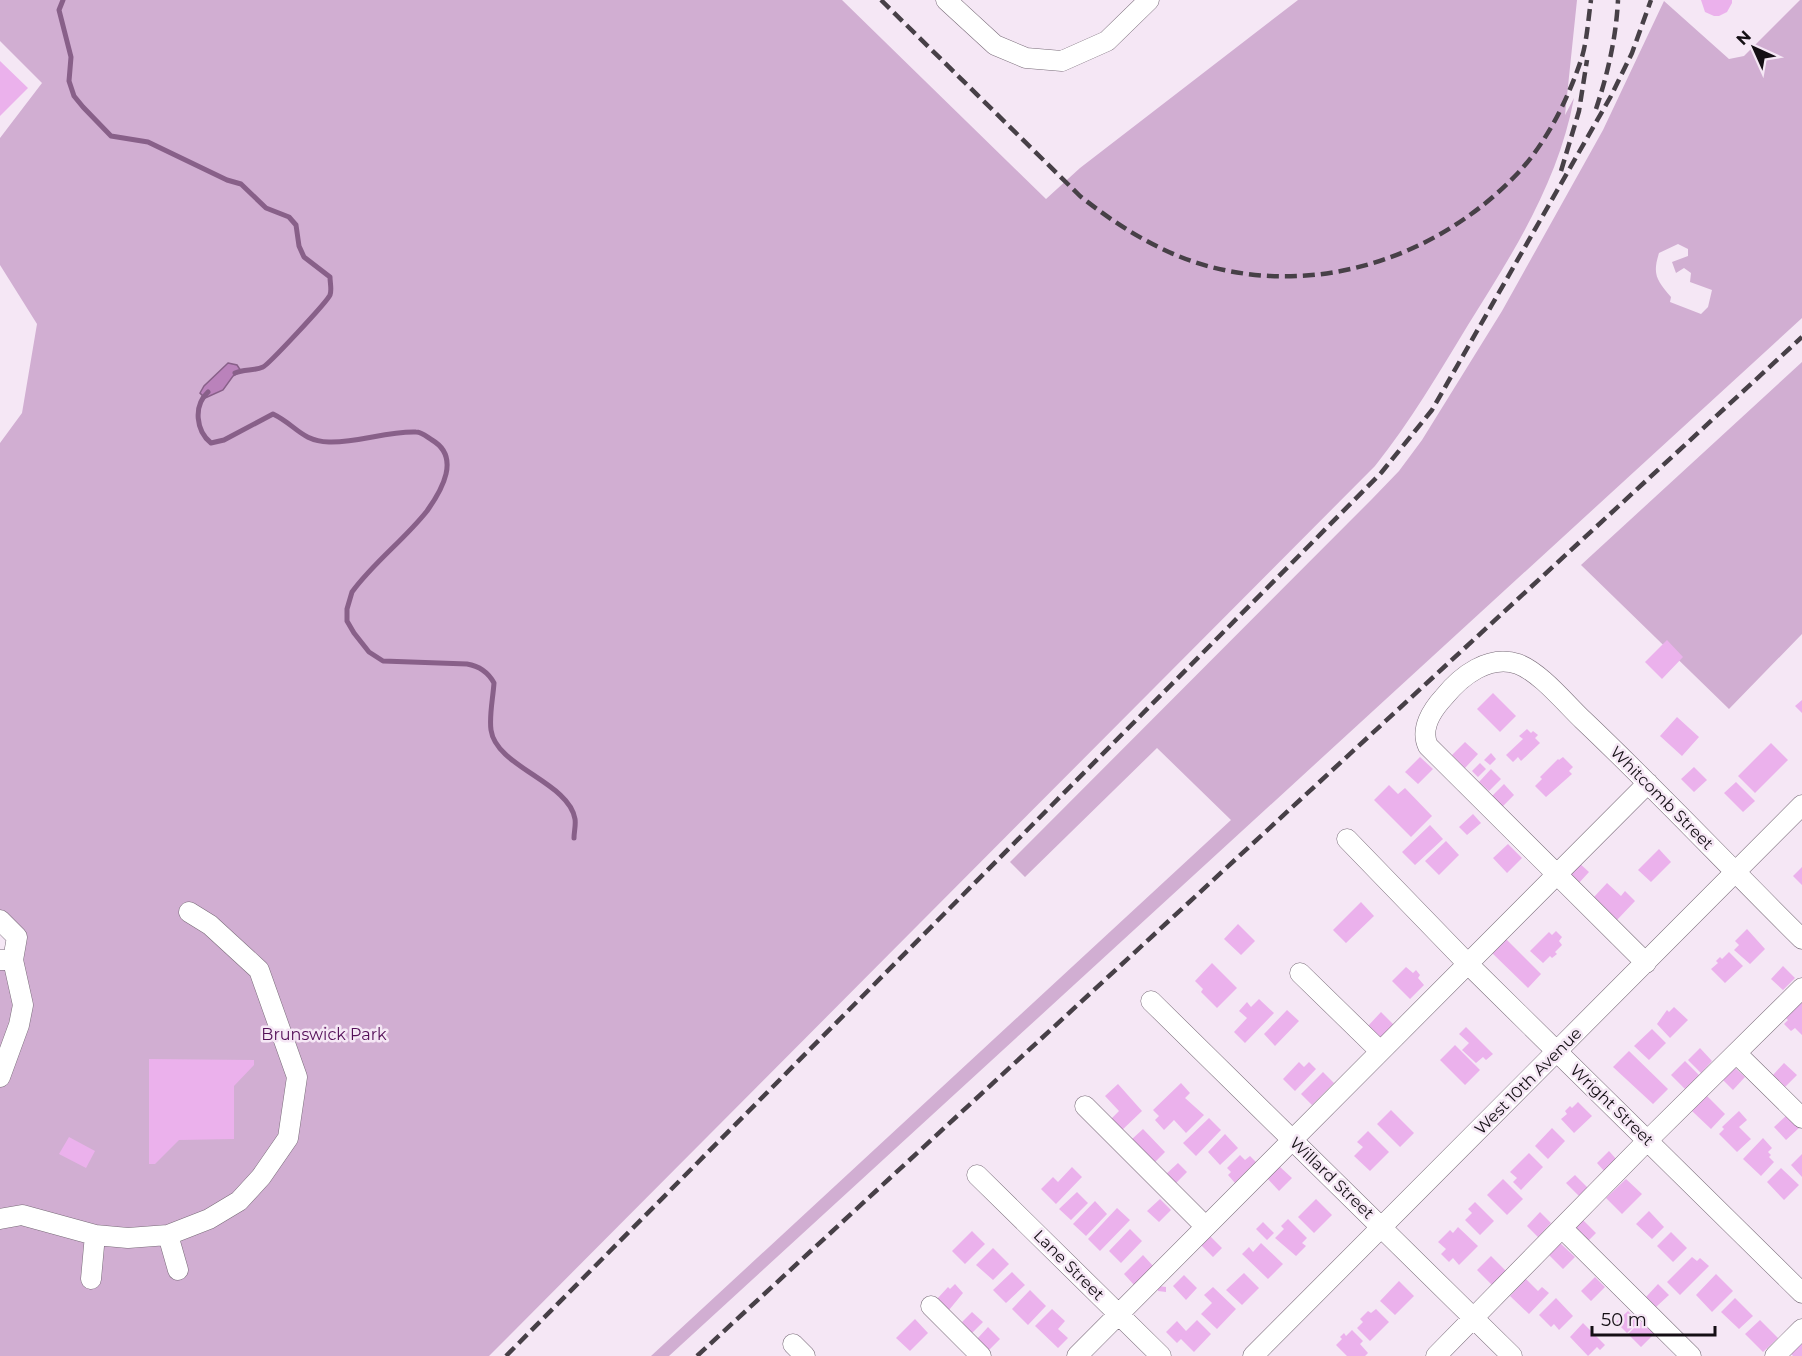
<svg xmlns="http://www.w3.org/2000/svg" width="1802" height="1356" font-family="Montserrat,sans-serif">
<rect width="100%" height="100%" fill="#f5e7f5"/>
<!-- green -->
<path fill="#d1aed2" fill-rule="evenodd" d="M0,0h842l204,199 34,-31 218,-168h279l-12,115 9,-17c-16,85 -61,155 -106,227 -29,48 -58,97 -93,141l-886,890h-489v-400l22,-23 -22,-22v-468l22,-30 15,-89 -37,-59v-127l42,-55 -42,-42z
M1800,0h2v318l-1133,1038h-18l580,-536 -74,-72 -132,129 -15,-15 362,-363 27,-28 23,-31 80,-129 101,-181 61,-129 65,58 15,-3zM1678,244l10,5v7l-16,6 4,11 8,-5 7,5 -1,9 22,8 -4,17 -7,7 -31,-12 1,-5c-14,-17 -19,-22 -12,-44z
M1802,362v272l-73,75 -148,-144z"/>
<!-- water -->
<path fill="#ba82bb" stroke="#886089" stroke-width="1.5" d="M228,363l9,2 4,6 -8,5 -10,14 -18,8 -5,-5 4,-7z"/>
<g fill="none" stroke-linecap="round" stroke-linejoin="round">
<!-- stream -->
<path stroke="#886089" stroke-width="5" d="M63,0l-4,10 12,47 -2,24 5,15 9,11 28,29 37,6 79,38 14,4 25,24 23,9 7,8 3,21 5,11 26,20c0,6 2,13 0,18 -3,7 -62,70 -67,72 -9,4 -19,2 -28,6
M208,392c-15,14 -12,39 3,51l13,-3 49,-26c23,11 28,27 56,28 29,1 58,-11 87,-10 6,0 11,5 16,8 29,17 10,50 -5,71 -23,29 -53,51 -75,81l-5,17v12l7,12 15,19 14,9 84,3c12,2 21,8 27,19 -1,15 -5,33 -3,47 5,37 78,52 84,89 1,6 -1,13 -1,19"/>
</g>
<!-- building -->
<path fill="#ebb1ec" d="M1701,0h31v3l-5,9 -8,4h-5l-9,-4z
M0,61l28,27 -28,28z
M1667,640l16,17 -21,22 -17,-17z
M1493,693l23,23 -16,16 -23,-23z
M1802,700v13l-7,-7z
M1677,717l22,20 -17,19 -22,-20z
M1527,729l4,4 2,-2 5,4 -3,3 5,5 -19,18 -3,-4 -5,5 -7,-7 17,-16 -4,-3z
M1465,742l13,12 -13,14 -13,-13z
M1771,743l17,17 -33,33 -17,-17z
M1491,753l5,6 -6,6 -6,-5z
M1420,757l13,12 -15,15 -13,-12z
M1563,757l10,10 -4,4 3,3 -26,23 -11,-11 7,-7 -2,-2 18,-18 1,1z
M1480,763l6,6 -8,8 -6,-6z
M1694,767l13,13 -13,12 -13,-13z
M1491,769l10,10 -12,12 -10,-9z
M1736,782l19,19 -12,11 -19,-19z
M1504,784l10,11 -12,12 -11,-10z
M1389,785l9,9 7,-6 27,28 -21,21 -37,-37z
M1473,814l8,9 -14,12 -8,-8z
M1430,825l13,14 -28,26 -13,-13z
M1446,841l13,14 -20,20 -14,-14z
M1508,844l14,14 -15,15 -14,-15z
M1659,849l12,13 -20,20 -13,-12z
M1578,862l11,10 -11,12 -11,-11z
M1802,867v18l-9,-9z
M1607,883l14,13 4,-5 10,10 -18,19 -23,-23z
M1361,902l13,14 -28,27 -13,-13z
M1238,924l17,17 -14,14 -17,-16z
M1747,929l18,20 -15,15 -16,-14 5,-5 -4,-4z
M1556,931l6,6 -3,4 3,4 -7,7 2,2 -5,4 -2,-2 -7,7 -13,-12 19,-19 3,3z
M1504,937l37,37 -13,14 -38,-37z
M1729,952l14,14 -18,17 -14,-14 7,-6 -2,-2 4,-4 2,2z
M1212,963l25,25 -20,20 -16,-16 2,-3 -8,-8z
M1783,966l12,12 -12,12 -12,-11z
M1406,967l7,6 3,-3 4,5 -2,3 6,7 -14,14 -18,-18z
M1259,999l15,14 -29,30 -11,-11 13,-14 -8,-7 8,-9 4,5z
M1801,1001l1,2v32l-7,-7 -4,3 -7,-7 4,-4 -3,-3z
M1674,1007l14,13 -18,18 -13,-14 10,-14 2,2z
M1287,1010l12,11 -24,25 -11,-12z
M1381,1012l14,14 -13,14 -14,-14z
M1466,1027l27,27 -7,6 -3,-3 -7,6 -14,-13 7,-7 -10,-9z
M1652,1029l14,14 -17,17 -15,-14z
M1455,1045l25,25 -15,15 -25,-25z
M1700,1048l12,13 -11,12 -13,-13z
M1629,1051l39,38 -15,15 -40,-37z
M149,1059l105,1v5l-20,21v53l-55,1 -24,24h-6z
M1685,1061l14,14 -14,14 -14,-14z
M1299,1062l5,5 5,-5 7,7 -21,22 -12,-12z
M1784,1063l13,12 -12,12 -12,-12z
M1733,1066l12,11 -12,13 -12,-12z
M1323,1072l11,11 -22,22 -11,-11z
M1181,1083l9,10 -5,5 19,17 -18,18 -12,-13 -10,10 -9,-10 4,-4 -6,-6z
M1118,1084l24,27 -22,21 -11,-11 10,-10 -14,-15z
M1707,1096l18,18 -14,15 -19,-18z
M1578,1102l14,14 -18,17 -13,-14 6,-5 -2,-3 5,-5 2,2z
M1391,1110l23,23 -14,14 -23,-23z
M1739,1111l8,9 -8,7 12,12 -14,13 -18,-18 5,-5 -2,-2z
M1787,1115l12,13 -13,12 -12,-13z
M1209,1118l12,12 -25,26 -13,-13z
M1552,1128l13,13 -17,18 -13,-13z
M1143,1129l22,23 -11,11 -23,-23z
M1368,1131l21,21 -19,19 -16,-15 9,-9 -6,-5z
M1225,1134l13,14 -18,17 -12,-13z
M69,1137l26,14 -9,17 -27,-14z
M1763,1138l9,10 -4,4 3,3 -2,2 5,5 -13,14 -18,-17z
M1609,1151l8,9 -12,12 -8,-9z
M1529,1153l14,14 -22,23 -8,-8 4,-4 -7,-6z
M1802,1154v23l-11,-12z
M1240,1155l5,5 5,-4 6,6 -21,21 -7,-8 3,-3 -4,-4z
M1178,1163l9,9 -13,13 -9,-10z
M1279,1166l13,12 -13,13 -12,-13z
M1072,1167l10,10 -26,27 -15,-15 12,-12 5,5z
M1781,1168l18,17 -15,15 -17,-18z
M1575,1175l13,13 -9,8 -13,-13z
M1503,1179l20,20 -16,16 -20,-20z
M1626,1179l16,15 -20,20 -16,-16z
M1077,1192l11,11 -17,17 -12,-11z
M1160,1199l11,11 -12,12 -12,-11z
M1316,1199l16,16 -18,18 -16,-16z
M1095,1201l12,13 -21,22 -13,-12z
M1475,1202l19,19 -14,14 -15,-15 7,-7 -4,-4z
M1117,1208l13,12 -30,31 -12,-12z
M1649,1211l15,16 -12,12 -16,-15z
M1540,1212l11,11 -13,14 -11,-11z
M1288,1219l19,19 -5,5 4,3 -10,10 -21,-18 9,-9 -3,-3z
M1583,1220l13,13 -9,9 -13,-13z
M1263,1222l11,11 -7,7 -11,-11z
M1458,1227l20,19 -19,19 -6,-7 -4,4 -8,-8 5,-5 -8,-7 12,-12 3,3z
M1130,1229l12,12 -21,22 -12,-12z
M972,1231l13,13 -20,20 -13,-13z
M1671,1232l16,16 -14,14 -16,-16z
M1209,1235l13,13 -9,9 -13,-13z
M1261,1243l22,21 -15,15 -26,-25 7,-7 4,5z
M1560,1243l15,14 -12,12 -14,-14z
M993,1248l16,16 -16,16 -17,-15z
M1143,1255l11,12 -19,19 -11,-12z
M1491,1256l15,15 -14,14 -15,-15z
M1692,1257l5,4 3,-3 9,8 -29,29 -13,-13z
M1012,1272l13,13 -19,18 -13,-13z
M1244,1273l15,15 -17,17 -16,-15z
M1716,1274l17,17 -21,21 -16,-17z
M1184,1275l13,13 -11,12 -13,-14z
M1595,1277l10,10 -14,14 -10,-10z
M1526,1279l12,12 4,-4 7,6 -20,21 -19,-18z
M1399,1281l15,15 -19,19 -15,-14z
M955,1284l8,9 -14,17 -12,-11 11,-12 2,2z
M1658,1284l11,11 -13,12 -10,-10z
M1158,1286l8,1v5l-8,-1z
M1213,1287l23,22 -19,20 -16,-15 11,-11 -8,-8z
M1030,1290l16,16 -18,19 -16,-16z
M1556,1298l17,18 -14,14 -5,-6 -3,3 -12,-12z
M1735,1298l18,18 -14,13 -18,-17z
M1052,1309l13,12 -7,8 10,9 -10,10 -23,-22z
M1376,1309l13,13 -19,19 -13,-13 6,-6 -3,-3 8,-8 3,2z
M1628,1311l11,11 -12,11 -11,-11z
M972,1312l11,10 -11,11 -10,-11z
M915,1319l13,14 -18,18 -14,-13z
M1197,1320l14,14 -17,18 -13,-13 -4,4 -11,-11 11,-11 9,10z
M1642,1320l13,13 -14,14 -13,-13z
M1760,1320l18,18 -15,14 -18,-18z
M1583,1323l22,22 -5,5 -3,-3 -9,9 -18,-19z
M988,1327l12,12 -11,11 -12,-11z
M1352,1330l11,11 -3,3 8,9 -3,3h-18l-11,-11 6,-6 -2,-2 4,-4 2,3z
M1802,1343v13h-9l-2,-2z"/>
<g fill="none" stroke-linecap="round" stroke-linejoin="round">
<!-- minor casing -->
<g stroke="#796c79" stroke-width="21">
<path id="minor" d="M946,0l49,45 31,13 36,3 45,-20 42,-41
M1347,839l120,124 335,330
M0,920l17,17 -4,23
M0,960h13l10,45 -4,20 -19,52
M1646,963l-218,-217c-8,-17 4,-36 16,-49 17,-21 45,-43 74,-33 22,8 48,40 65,56 75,71 146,147 219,219
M1300,973l80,78
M1151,1001l361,355
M1736,1053l66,65
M1085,1106l120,120
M977,1175l184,181
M0,1219l22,-4 73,20 33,3 40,-3 41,-16 30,-18 22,-24 27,-39 9,-61 -38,-107 -49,-45 -21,-13
M1562,1228l129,128
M168,1235l10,35
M91,1279l4,-44
M931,1306l50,50
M793,1344l12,12
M1077,1356l571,-573
M1253,1356l549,-551
M1436,1356l212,-216 154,-152
M1775,1356l27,-27"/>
</g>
<!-- minor -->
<use href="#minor" stroke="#fff" stroke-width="20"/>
<!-- rail -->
<path stroke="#474047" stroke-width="4.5" stroke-dasharray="12 6" stroke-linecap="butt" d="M881,0l199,196c43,34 90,63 144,74 108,23 219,-18 294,-97 28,-30 49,-72 62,-110 7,-19 8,-43 11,-63
M1596,109c12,-36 20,-71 22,-109
M1561,171l18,-60 8,-51
M506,1356l875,-883 51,-63 179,-314 21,-43 19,-53
M697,1356l1105,-1019"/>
</g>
<g text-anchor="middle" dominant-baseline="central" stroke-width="5" stroke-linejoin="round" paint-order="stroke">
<!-- street labels -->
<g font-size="16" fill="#140f14" stroke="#f5e7f5">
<text transform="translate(1662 798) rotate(45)">Whitcomb Street</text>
<text transform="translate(1528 1081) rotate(-45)">West 10th Avenue</text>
<text transform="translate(1612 1105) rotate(44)">Wright Street</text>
<text transform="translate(1332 1178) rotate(44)">Willard Street</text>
<text transform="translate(1069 1265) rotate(45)">Lane Street</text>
</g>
<!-- park labels -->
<g font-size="16" fill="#530e57" stroke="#f5e7f5">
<text x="324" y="1034">Brunswick Park</text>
</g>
</g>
<!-- north arrow -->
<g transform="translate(1754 48) rotate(315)" stroke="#f5e7f5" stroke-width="4.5" paint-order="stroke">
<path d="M0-4.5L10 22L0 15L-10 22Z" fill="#140f14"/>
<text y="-9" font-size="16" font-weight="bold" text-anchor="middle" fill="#140f14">N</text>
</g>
<!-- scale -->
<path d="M1592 1326v9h123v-9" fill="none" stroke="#140f14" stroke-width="3"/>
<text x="1601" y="1326" font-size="18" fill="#140f14" stroke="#f5e7f5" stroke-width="4.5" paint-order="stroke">50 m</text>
</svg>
